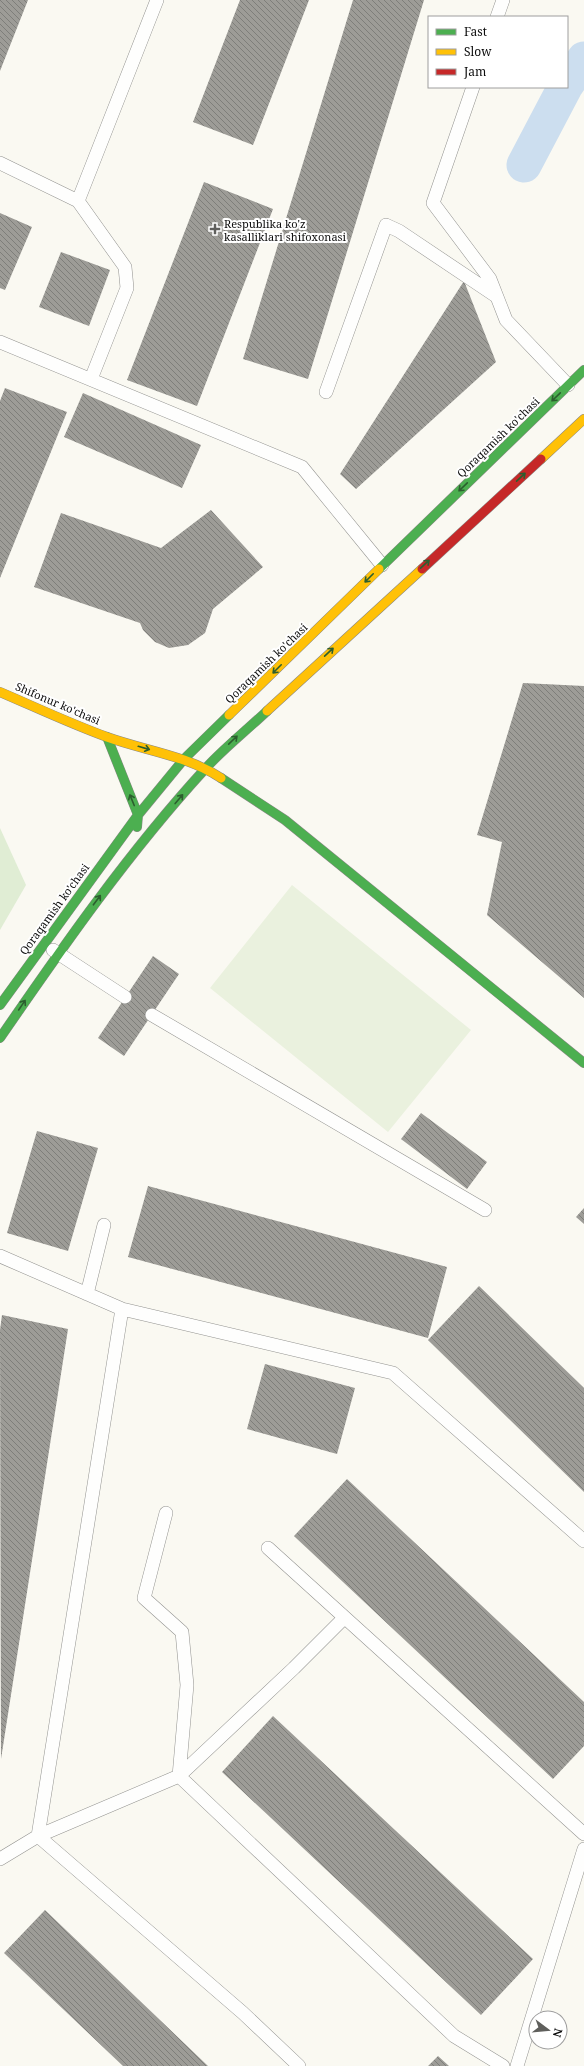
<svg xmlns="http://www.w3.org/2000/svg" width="584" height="2066" font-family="'Noto Serif',serif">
<defs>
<pattern id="building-back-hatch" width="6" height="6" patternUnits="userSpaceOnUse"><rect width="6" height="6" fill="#9d9c97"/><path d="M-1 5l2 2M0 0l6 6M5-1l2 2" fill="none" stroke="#7e7e7a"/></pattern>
</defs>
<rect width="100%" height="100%" fill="#faf9f2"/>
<!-- green -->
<path fill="#e0edd4" d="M0,828l26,57 -26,45z"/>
<!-- pitch -->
<path fill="#eaf1de" d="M292,885l179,145 -83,102 -178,-144z"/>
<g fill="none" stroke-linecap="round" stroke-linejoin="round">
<!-- canal -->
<path stroke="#ccdeef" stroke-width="35" d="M567,84l17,-25
M524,165l41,-78"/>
</g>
<!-- building -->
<path fill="url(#building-back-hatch)" d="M0,0h28l-28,71z
M240,0h69l-56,145 -60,-23z
M353,0h71l-116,379 -65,-20z
M204,182l69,27 -76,197 -70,-26z
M0,213l32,14 -27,63 -5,-2z
M61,252l49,18 -21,56 -50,-19z
M464,281l32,81 -140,127 -16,-15z
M5,388l62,24 -67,166v-177z
M83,393l118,52 -19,43 -118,-51z
M211,510l52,57 -50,42 -8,24 -17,12 -19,3 -14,-6 -12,-12 -3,-7 -106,-36 27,-74 100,35z
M523,683l61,3v312l-97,-83 15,-73 -25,-7z
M153,956l26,18 -55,82 -26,-18z
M421,1113l66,49 -20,27 -66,-50z
M37,1131l61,17 -30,103 -61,-18z
M148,1186l299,81 -19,71 -300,-81z
M584,1208v16l-8,-7z
M479,1286l105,102v104l-156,-152z
M2,1315l66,14 -67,430 -1,-429z
M265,1364l90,24 -18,66 -90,-25z
M347,1479l237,223v44l-31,33 -259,-243z
M273,1716l260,243 -52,56 -259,-243z
M45,1910l163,156h-85l-119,-113z
M438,2056l11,10h-21z"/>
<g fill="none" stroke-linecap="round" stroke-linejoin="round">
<!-- lane casing -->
<g stroke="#939390" stroke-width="14">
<path id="lane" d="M497,17l6,-17
M473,87l-40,116 57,76 16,41 62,65
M0,163l78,38 79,-201
M78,201l47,66 2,21 -36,91
M0,342l302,125 80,98
M326,392l60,-167 13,6 97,65
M53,950l72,47
M152,1015l333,195
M0,1256l122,53
M87,1294l17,-69
M166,1513l-22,85 38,34 5,53 -8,91 275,260 49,30
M268,1548l316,286
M0,1859l38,-23 141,-60 115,-108 50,-50
M299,2066l-56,-53 -205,-177 84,-527 271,64 191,168
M517,2066l67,-217"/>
</g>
<!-- fast casing -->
<g stroke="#8a8986" stroke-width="10">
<path id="fast" d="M379,569l205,-199
M107,737l31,78 -1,12
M221,778l64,42 299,243
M0,1005l138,-190 46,-56 45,-44
M0,1038c64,-93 129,-186 205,-269 19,-21 42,-39 62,-58"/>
</g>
<!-- slow casing -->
<g stroke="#8a8986" stroke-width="10">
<path id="slow" d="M541,459l43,-40
M0,692c35,15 71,32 107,45 39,14 79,18 114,41
M267,711l155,-142
M229,715l150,-146"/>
</g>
<!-- jam casing -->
<g stroke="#8a8986" stroke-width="10">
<path id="jam" d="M422,569l119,-110"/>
</g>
<!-- lane -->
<use href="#lane" stroke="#fefefd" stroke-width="13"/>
<!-- fast -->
<use href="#fast" stroke="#4caf50" stroke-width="9"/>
<!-- slow -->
<use href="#slow" stroke="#ffc107" stroke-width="9"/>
<!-- jam -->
<use href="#jam" stroke="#c62828" stroke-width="9"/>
</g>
<!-- one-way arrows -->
<defs><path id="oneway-shaft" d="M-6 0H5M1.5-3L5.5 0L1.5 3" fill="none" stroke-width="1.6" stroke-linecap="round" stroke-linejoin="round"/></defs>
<g stroke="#2c5e2e">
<use href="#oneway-shaft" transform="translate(556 397) rotate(136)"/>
<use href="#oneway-shaft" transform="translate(521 477) rotate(-43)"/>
<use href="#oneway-shaft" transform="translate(463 487) rotate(136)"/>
<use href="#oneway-shaft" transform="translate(425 564) rotate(-43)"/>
<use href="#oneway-shaft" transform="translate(369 578) rotate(135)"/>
<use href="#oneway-shaft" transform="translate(329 652) rotate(-43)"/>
<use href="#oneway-shaft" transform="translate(277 669) rotate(135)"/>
<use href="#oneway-shaft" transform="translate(233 740) rotate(-44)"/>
<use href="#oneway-shaft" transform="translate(144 748) rotate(16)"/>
<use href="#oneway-shaft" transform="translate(179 799) rotate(-50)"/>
<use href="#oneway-shaft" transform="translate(132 800) rotate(-112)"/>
<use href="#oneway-shaft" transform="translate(97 900) rotate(-53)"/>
<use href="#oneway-shaft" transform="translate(22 1005) rotate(-56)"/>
</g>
<!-- markers -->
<path fill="#5f5f5c" stroke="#fff" stroke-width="1.5" d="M213 223h4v4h4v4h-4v4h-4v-4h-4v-4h4z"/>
<g text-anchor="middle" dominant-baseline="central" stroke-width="4" stroke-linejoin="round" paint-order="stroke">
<!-- poi labels -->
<g font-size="11" fill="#0c0c0c" stroke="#fff" text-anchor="start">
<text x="224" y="223">Respublika ko'z<tspan x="224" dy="13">kasalliklari shifoxonasi</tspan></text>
</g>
<!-- street labels -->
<g font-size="11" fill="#0c0c0c" stroke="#fff">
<text transform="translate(498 437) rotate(-44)">Qoraqamish ko'chasi</text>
<text transform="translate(266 663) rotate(-44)">Qoraqamish ko'chasi</text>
<text transform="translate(58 703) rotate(23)">Shifonur ko'chasi</text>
<text transform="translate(54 909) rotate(-54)">Qoraqamish ko'chasi</text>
</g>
</g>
<!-- legend -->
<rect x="428" y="16" width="140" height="72" fill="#ffffff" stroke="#9e9e9e"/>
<rect x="436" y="29" width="20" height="6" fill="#4caf50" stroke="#9e9e9e"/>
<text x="464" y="36" font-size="12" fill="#0c0c0c">Fast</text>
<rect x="436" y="49" width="20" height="6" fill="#ffc107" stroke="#9e9e9e"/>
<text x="464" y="56" font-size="12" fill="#0c0c0c">Slow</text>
<rect x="436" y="69" width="20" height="6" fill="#c62828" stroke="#9e9e9e"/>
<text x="464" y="76" font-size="12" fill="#0c0c0c">Jam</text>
<!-- north arrow -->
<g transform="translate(548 2030) rotate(106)"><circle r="19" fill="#ffffff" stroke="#9e9e9e"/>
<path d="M0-3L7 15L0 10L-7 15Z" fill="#5f5f5c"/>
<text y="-6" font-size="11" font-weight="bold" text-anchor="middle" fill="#0c0c0c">N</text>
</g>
</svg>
